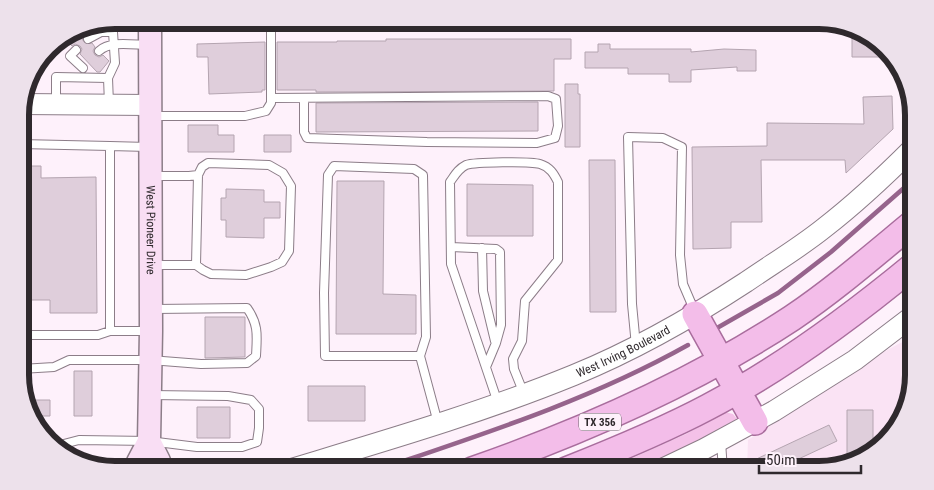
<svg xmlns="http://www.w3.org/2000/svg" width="934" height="490" font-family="'Roboto Condensed',sans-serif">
<rect width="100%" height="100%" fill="#fef1fb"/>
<!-- built -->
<path fill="#fae3f4" d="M914,336v39l-10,42 -33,37 -46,16h-78l1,-30 120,-80z"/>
<!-- green -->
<path fill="#f4c1e8" d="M725,412l8,2 4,5 -1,7 -83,41 -8,3h-39l80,-36z"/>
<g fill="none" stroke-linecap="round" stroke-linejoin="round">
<!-- stream -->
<path stroke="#96648c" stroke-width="4.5" d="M717,328l61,-35 53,-41 82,-72
M377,470c106,-36 213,-70 311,-125"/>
</g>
<!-- building -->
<path fill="#dfcedb" stroke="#b4a4b0" d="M82,33l2,2 -2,4 3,4h7l3,4 -2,4 2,4 4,2 4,-2 6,6 -9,11h-3l-17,-18 2,-5 -2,-3 -5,-2 -3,2 -7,-7z
M852,38h18l13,11v8h-31z
M386,39h185v20h-17v32l-238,1v-2h-39v-48h60v-1h49z
M265,42v48h-3v2l-53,2 -1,-37h-11v-13z
M598,44h12v5h81v3l33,-3 32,1v21h-19v-4l-46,3v12h-22v-8h-41v-6h-43v-16h13z
M565,84h13v10h2v53h-15z
M892,96l1,33 -47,44 -1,-13h-84l1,62h-31v26l-38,1 -1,-102 75,-1v-23l97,1 -1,-27z
M538,102v29l-222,1v-29z
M188,125h30v10h16v17h-46z
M264,135h27v17h-27z
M589,160h26l1,152h-26z
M20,166h21v12l55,-1 1,136h-47v-13h-29z
M337,181h47l-1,113 33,1v39h-80z
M467,184l66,1v51h-66z
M226,189l38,1v12h16v16h-16v20l-38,-1v-17h-5v-22h5z
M205,317h40v40l-40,1z
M74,371h18v45h-18z
M308,386h57v35h-57z
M26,400h24v16h-17z
M197,407h33v31h-33z
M847,410h26v42l-26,10z
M829,425l8,16 -62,29h-42z"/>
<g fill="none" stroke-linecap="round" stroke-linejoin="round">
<!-- service casing -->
<g stroke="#8c7d88" stroke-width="10">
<path id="service" d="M88,39l13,-7h12l2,31 -7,15
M76,50l-6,6 13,12
M99,51c11,-11 35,-6 49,-6
M271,98l277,-2 8,3 2,27 -3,12 -18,5 -110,-1 -120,-4 -3,-6v-34
M56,103v-26l52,1 1,26
M152,116h93l21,-5 5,-8v-83
M20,144l90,2v185
M110,146l38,1
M451,247l45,2 4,3 1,73 -5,18 -10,24
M482,248l1,43 12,50
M153,265h43l7,5 8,4 35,1 25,-8 11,-5 7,-11 2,-65 -8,-13 -14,-8 -61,-2 -6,4 -4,8 -9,1h-36
M196,265l2,-90
M21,335h77l12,-4h39
M636,346l-4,-42 -4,-167 35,1 19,9 -2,108 3,29 12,28
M420,356h-95l-1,-63 4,-118 6,-9 80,3 9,6 3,162 -6,19 18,67
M21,369l33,-2 15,-7h81l51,4 46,-1 9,-7c1,-20 3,-31 -9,-48l-93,1
M498,403l-47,-139 -1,-82c5,-7 8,-13 16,-17 9,-3 64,-4 74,-1 10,3 14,10 18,18v78l-33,41 -3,40 -9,18 1,10 10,25
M721,442l2,28
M56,446l23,-6 70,1 48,6h45l15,-5 2,-14v-19l-8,-9 -23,-4 -77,-1"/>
</g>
<!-- tertiary casing -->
<g stroke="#8c7d88" stroke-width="22">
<g id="tertiary">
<path d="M21,104l129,1"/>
<path id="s1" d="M288,470c96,-29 193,-57 286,-95 61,-25 117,-57 172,-93 26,-18 53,-34 78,-54 31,-24 61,-52 89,-80"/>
<path d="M660,470l44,-21 70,-38 81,-51 59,-45"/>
</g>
</g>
<!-- secondary casing -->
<g stroke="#8c7d88" stroke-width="25">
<g id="secondary">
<path id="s2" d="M150,20l1,311 -2,110 10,20v9"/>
<path d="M137,470l1,-8 11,-21"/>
</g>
</g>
<!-- primary casing -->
<g stroke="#a96d9d" stroke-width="28">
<path id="primary" d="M695,314l60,108
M472,470c112,-39 221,-87 320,-152 43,-29 82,-63 122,-96
M566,470c48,-19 97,-39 142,-63 73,-38 143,-90 206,-142"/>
</g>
<!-- service -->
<use href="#service" stroke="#fff" stroke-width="8"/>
<!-- tertiary -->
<use href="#tertiary" stroke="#fff" stroke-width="20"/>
<!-- secondary -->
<use href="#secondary" stroke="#f9def4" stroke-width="22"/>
<!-- primary -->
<use href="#primary" stroke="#f3bde9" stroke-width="25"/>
</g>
<g text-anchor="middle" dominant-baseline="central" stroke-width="4" stroke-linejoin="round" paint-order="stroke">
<!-- shield labels -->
<rect fill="#fef1fb" stroke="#6d656b" stroke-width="1" x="579" y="413.5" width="42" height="17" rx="4"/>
<g font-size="11" font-weight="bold" fill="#2f292d">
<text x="600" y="422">TX 356</text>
</g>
<!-- street labels -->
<g font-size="12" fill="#2f292d" stroke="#fef1fb">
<text stroke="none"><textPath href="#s2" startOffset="210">West Pioneer Drive</textPath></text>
<text stroke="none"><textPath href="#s1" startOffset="356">West Irving Boulevard</textPath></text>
</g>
</g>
<!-- crop -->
<path d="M0 0H934V490H0ZM115 29H819A86 86 0 0 1 905 115V375A86 86 0 0 1 819 461H115A86 86 0 0 1 29 375V115A86 86 0 0 1 115 29Z" fill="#ede1eb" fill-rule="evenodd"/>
<path fill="none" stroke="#2f292d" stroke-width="6" d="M115 29H819A86 86 0 0 1 905 115V375A86 86 0 0 1 819 461H115A86 86 0 0 1 29 375V115A86 86 0 0 1 115 29Z"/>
<!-- scale -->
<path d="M759 465v8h102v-8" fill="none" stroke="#2f292d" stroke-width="2.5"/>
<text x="766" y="465" font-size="15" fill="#2f292d" stroke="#fef1fb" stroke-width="4" paint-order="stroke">50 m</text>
</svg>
